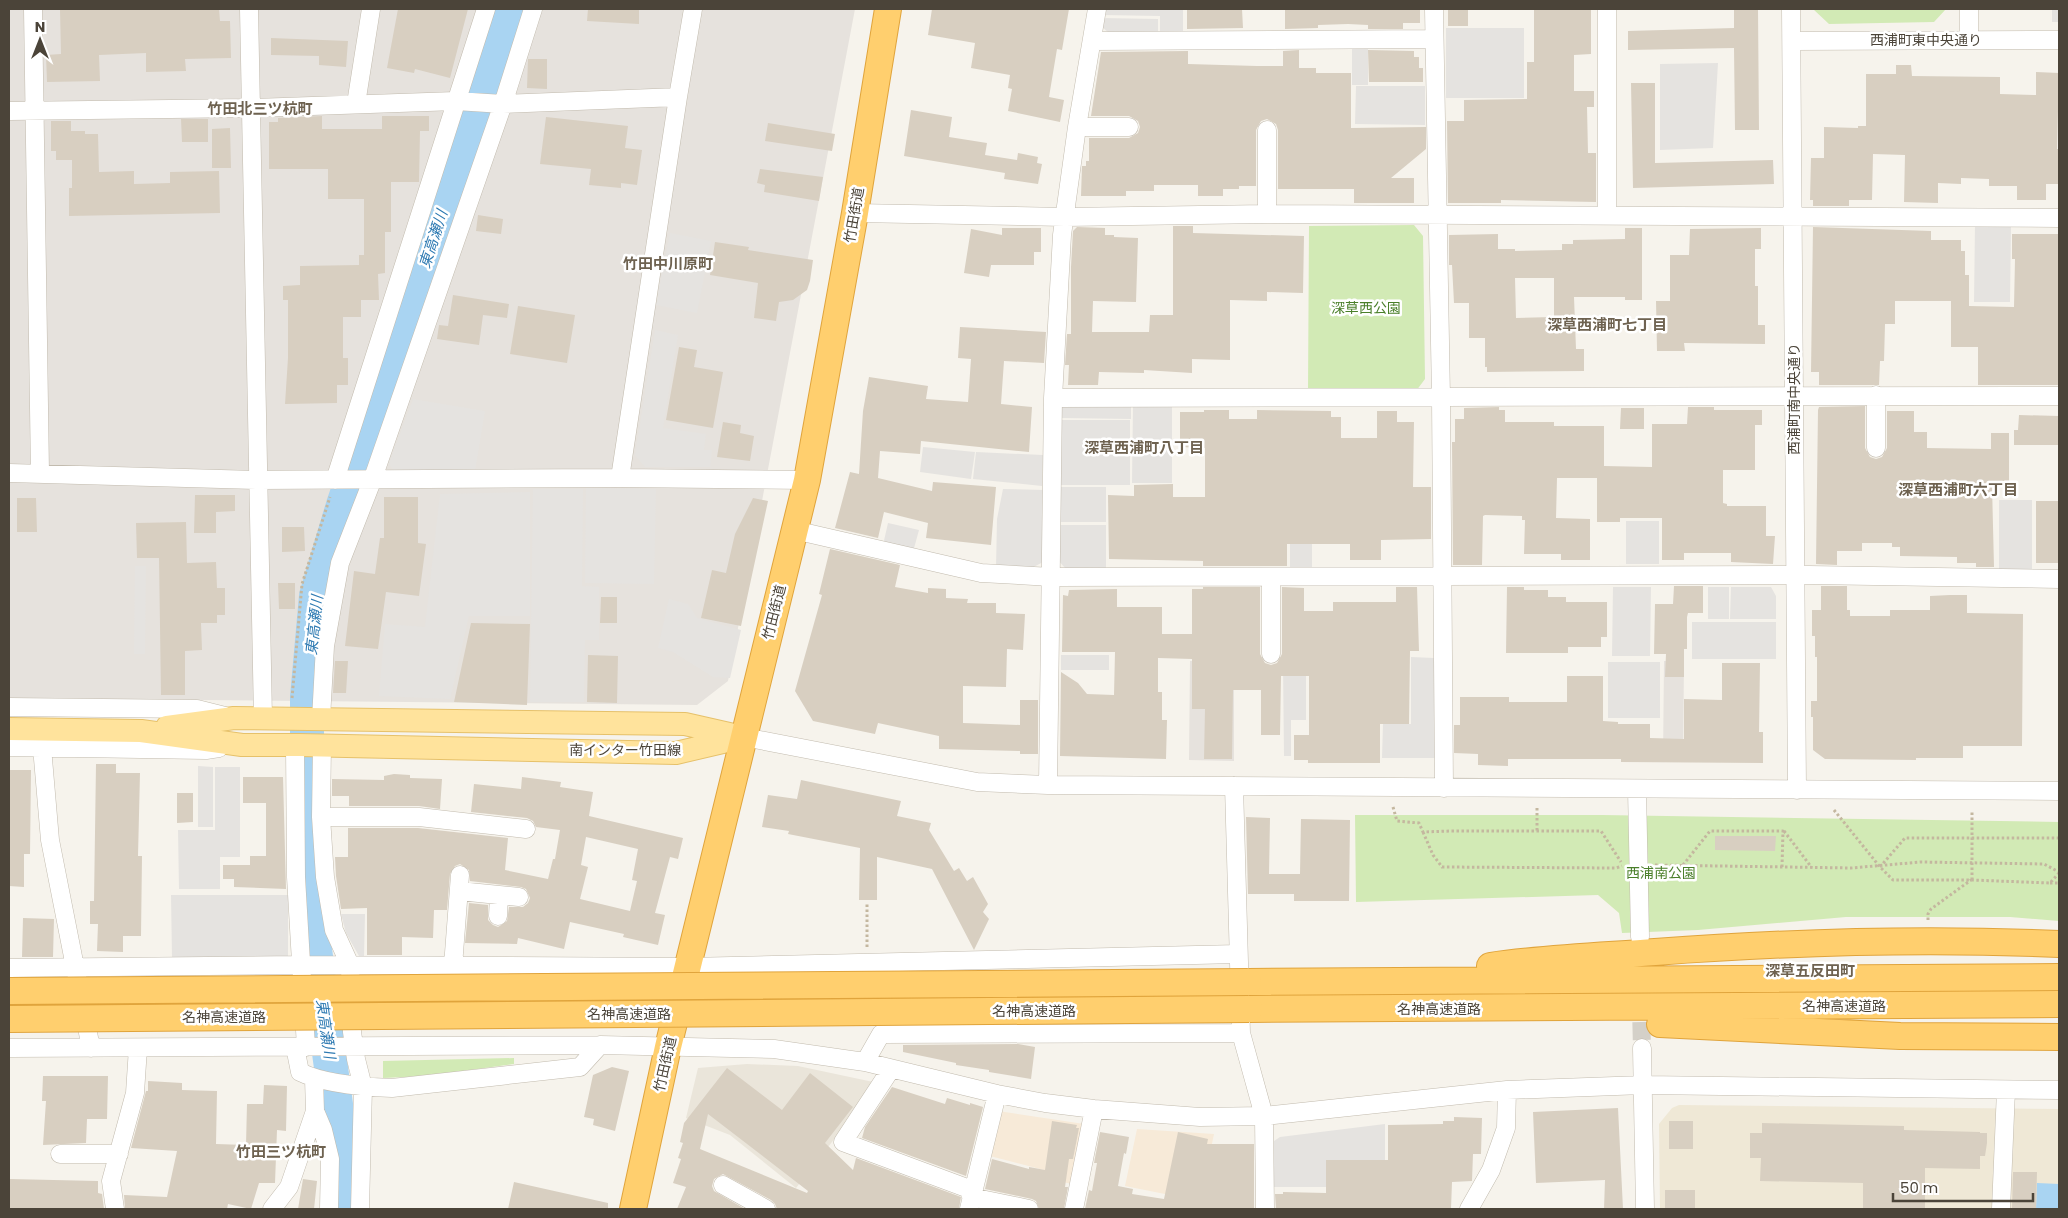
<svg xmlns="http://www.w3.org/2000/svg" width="2068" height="1218" font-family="Poppins,'Noto Sans JP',sans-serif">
<rect width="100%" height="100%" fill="#f6f3ec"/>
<!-- residential -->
<path fill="#eae5da" d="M747,1064l51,2 80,17 -82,105 -66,-53 -44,-17 12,-50z"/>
<!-- commercial -->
<path fill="#f7ead8" d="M998,1111l86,13 -11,60 -22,-4 -7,-10 -58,-15z
M1137,1129l77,5 -14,67 -75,-15z"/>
<!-- industrial -->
<path fill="#e6e2dd" d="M9,9h846l-127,672 -31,24 -688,-7z
M1190,661h44v100l-45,-1z
M1664,661h20l-1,100h-20z"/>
<!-- education -->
<path fill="#efe8d6" d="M1679,1105l380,4v100h-399l-1,-85 13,-16z"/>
<!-- green -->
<path fill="#d2eab5" d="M1813,9h133l-12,13 -105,2z
M1414,225l9,11 2,143 -9,12 -108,-1 1,-164z
M1355,815h247l457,7v99l-49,-4h-164l-148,13 -76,3 -3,-20 -21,-18 -242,7z
M514,1058v6l-88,12 -43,2v-17z"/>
<!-- parking -->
<path fill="#e5e3e0" d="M1103,9h80v23h-23v-16l-58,-1z
M2052,9h7v13h-7z
M1101,18l57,1v15l-49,-1 -8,-7z
M1446,28h78v70h-78z
M1352,47h16v38h-16z
M1718,63l-5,85 -53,2v-86z
M1356,86h69v39l-70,-1z
M1975,225h36l-1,77h-36z
M670,233l41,8 -14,72 -41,-8z
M655,330l23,5 -15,93 43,6 -2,16h8l-2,17h-65l-10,-12z
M413,399l72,12 -10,60 -81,1 -5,-9z
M1061,404l70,1v14l-70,-1z
M1133,405l39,1v77h-40z
M1061,420h69v65h-69z
M923,447l52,5 -4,27 -51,-7z
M976,452l67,3 -1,31 -69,-7z
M1060,487h46v35h-46z
M586,488l70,1 -2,95 -69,-1z
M533,489h50l-1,97 17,1v53h-14l-1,62h-54z
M1003,489l41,1 -1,72 -13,7 -34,-1 1,-49z
M1290,491h22v76h-22z
M530,492v124h-61l-19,83 -71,-3 6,-72 40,3 15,-133z
M1999,500h33v70h-33z
M1626,521h33v43h-33z
M888,523l31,7 -6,22 -30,-7z
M1059,525h47v43h-41l-7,-8z
M135,566h11l-1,88h-11z
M1613,587h38l-1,69h-38z
M1708,587h21v32h-21z
M1731,587h40l5,9v23h-46z
M669,599l19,5 9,14 44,12 -11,48 -17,-1 -40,-25 -15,-4z
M1692,622h84v37h-84z
M1061,655h48v15h-48z
M1411,657l23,1 2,100h-54l1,-34h28z
M1608,662h52v56h-52z
M1283,665h23v55h-15v36h-7z
M198,766l15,1v60h-15z
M215,767h25v90h-20v32h-41l-1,-59h37z
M171,895h117v63h-116z
M341,914h24l-1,42h-5l-13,-23z
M1385,1124v63h-111v-46l6,-4z"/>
<!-- water -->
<path fill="#a9d4f2" d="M2037,1183l22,1v25h-23z"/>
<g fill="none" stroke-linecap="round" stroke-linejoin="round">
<!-- river -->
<path stroke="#a9d4f2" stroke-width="34" d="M341,1209l2,-53 -29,-214 -7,-84v-161l9,-101 27,-91 69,-201 96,-295"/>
</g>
<!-- building -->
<path fill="#d8cfc1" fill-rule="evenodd" d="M60,9h159l1,12h10l1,37 -46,1 1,12 -40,1v-19l-47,2 1,26 -53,1 -1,-27 15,-1z
M398,9h70l-18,69 -35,-9 -1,4 -27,-5z
M588,9h51v15l-52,-3z
M932,9h137l-7,41 -5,-1 -8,48 15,3 -4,22 -52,-11 4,-22 -4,-1 2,-13 -39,-7 4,-25 -47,-8z
M1187,9h55l1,19 -56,1z
M1285,9h135v14h-17v6h-35v-4l-20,-1 -30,1v3l-33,1z
M1452,9h16v17h-20v-16h4z
M1534,9h57v45l-17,1v36h20v16h-7l1,46h8v49l-95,-2v3h-53l-1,-82h17v-21l63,-1v-37h7z
M1734,9h24l1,121h-24l-1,-82 -106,2v-19l106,-3z
M271,38l77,3 -2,26 -27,-2v-9l-48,-1z
M1299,50v18h17v5h35v55l75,-1v22l-35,29h23v25h-60v-14h-76v-59l-2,-6 -9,-5 -6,2 -5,9v56h-17v3h-16v7h-25v-11h-44v6h-28v5h-45l1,-30h4v-5h3v-23h40l9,-5 2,-6 -2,-6 -9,-5h-38l10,-64 87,-1v13l69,2h26v-15z
M1368,50l46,1v6h5v11h4v14h-54z
M528,59h19v30l-20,-1z
M1896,65h15l1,11 88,1v17l36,1v-23l23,1 -2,76h2v35h-13v16h-29v-14h-28v-7l-28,-1v6l-23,-1v20l-34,-1 1,-47 -32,-1 -1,46h-23v6h-36v-6h-3l1,-42h13v-31l34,1v-2h8v-52h30z
M1631,83h24v80l118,-3 1,24 -141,4z
M911,110l41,7 -3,20 38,6 -2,12 32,5 1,-7 20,4 -1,6 5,1 -4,20 -34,-5 1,-6 -101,-17z
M322,116v13h60v-13h47v15h-9l-1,51h-28v50h-6v41l-7,1 1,26h-18v17h-18v41h5v27h-11v18l-52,1 3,-46v-58h-5v-14l17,-1v-19l59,-1v-10h5v-56h-36v-30h-59v-47h9v-4z
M546,117l82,9 -3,22 17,2 -5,35 -16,-2v5l-32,-3 2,-16 -51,-5z
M181,119h27v23h-26z
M51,121h20v10h14v3h13l1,38 35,-1v13l36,-1v-11l49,-1 1,42 -151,3v-28h3v-28h-16v-9h-5z
M768,123l67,11 -3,17 -67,-10z
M230,128l1,40h-19v-39z
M760,169l63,8 -4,24 -55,-9 1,-7 -8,-2z
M478,215l25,4 -2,15 -25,-3z
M1173,226h20v7l111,3 -1,57 -36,-1v9l-37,-1v60l-38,-1v14l-48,-3v3l-45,-1 -1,13h-30l1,-20h-4l2,-31h4v-67l2,-36 4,-4 28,1v7h9v2l24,1 -2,64 -43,-1 -1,31h57l1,-17h23z
M1813,227l118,4v9h30v11h4v24h4v31l45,1 1,-48h-3v-25h47v151h-81v-38h-27v-46h-56v23h-10l-1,37h-4l-1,24h-60v-13h-8z
M1002,228h39v24h-7v13h-43l-2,12 -25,-4 7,-44 31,6z
M1625,228h17v72h-17v-3h-51l2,52h8v22l-97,1v-5h-2v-29h-16v-35h-15l-2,-38h-3v-30l49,-1v15h17v2l47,-1v-6h11v-4l52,-1zM1515,278h39v39l-38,1z
M1761,228v21h-6v37h3v39h7v19l-81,-1 1,8h-28l-1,-50h14v-46h19l1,-26z
M715,242l34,5 -1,3 65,10 -3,21 -3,9 -14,10 -14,2 -3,19 -22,-3 4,-35 -48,-8z
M453,295l56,9 -2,14 -24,-3 -4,30 -42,-6 2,-14 9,1z
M518,306l57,9 -8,48 -57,-9z
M960,327l86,5 -2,31 -40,-2 -3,43 31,3 -3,45 -108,-11 -1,13 -40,-3 -2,27 54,13 1,-9 63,5 -5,58 -65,-7 2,-15 -44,-11 -6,26 -43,-10 15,-56 9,2 4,-63 6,-34 59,9 -2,13 42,3 3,-43 -13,-1z
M679,347l18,3 -3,17 29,5 -10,56 -47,-8z
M1865,406v42l5,9 6,2 6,-2 5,-9v-37h27v21h13v16l64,1v-16h18v52h-17l2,82h-18v-4h-19v-6l-57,-1v-9h-8v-4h-30v8h-25v14l-21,-1 2,-154 1,-3z
M1499,407v3h6v12h49v4h50v40l48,1v-43h35l1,-17h26v3h48v15h-7v45h-32v33l4,1v2h39v30h9l-2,28 -42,-2v-9h-47v7h-22v-42h-42v4h-23v-44h-40l-1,40 34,1v41h-29v-6h-37l1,-34h-3v-4l-37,-1 -2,1 -1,49h-29l-1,-123h3v-23h9v-11z
M1621,408h23v21h-24z
M1204,410h25v9h28v-9l74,1v6h10v21h36v-27h20v11h17l-1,65h18v52l-50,1v20h-31v-16h-63v22h-84v-5l-94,-2 -1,-64 26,1v-11l39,-1v13h32v-49l-25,-1v-35h24z
M2019,415l40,1v29h-45v-15h4z
M723,422l18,3 -1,8 14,3 -4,25 -33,-4z
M195,495h40v16l-19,1v21h-22z
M384,497h34v46l8,1 -7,52 -33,-4 -8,57 -33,-3 9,-75 21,3 5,-36h4z
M17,498h19l1,34h-20z
M753,498l15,3 -27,125 -40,-8 11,-48 14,3 9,-39z
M2036,501h23v62h-23z
M186,522l1,41 29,-1 1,26h8v27h-8v8h-16l1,27 -17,1v44h-24l-2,-137h-22l-1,-35z
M282,527h22l1,24 -23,1z
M830,549l70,16 -5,22 33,6v-5l18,1v9l22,1 -1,4h29v10l29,1 -2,36 -16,-1 -1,38 -43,-1v37l57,2v-25h18v54h-18v-3l-81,-2v-13l-61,-13 -3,11 -62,-13 -18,-30 27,-96 -3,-1z
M278,583h17v26h-16z
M1674,586h29v27h-15l-1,4v32h-3v28h-19l1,-23h-12l1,-50h18z
M1821,586h26v24h3v6h40v-6h40v-14l20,-1h17v18l56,1 -1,132h-59v12h-47v2l-91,-1 -12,-9v-33h-2v-16h6v-44h-2v-21h-3v-26h9z
M1203,587h57v67l5,9 6,2 6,-2 5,-9v-67l22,1v23h29v-9h63v-15h21l2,64h-9l-1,73h-29v39h-72v-3h-14v-25h15v-59h-28l-1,59h-19v-45h-28l-1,69h-28l1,-50h-13v-50l-34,-1v34h4v28h5l-1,39 -106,-3 1,-84 17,11 9,11 27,1 1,-43h-53l1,-57 5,1 1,-6 48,-1v18h45v27h30v-45h11z
M1507,587h17v3h24v7h18v5h41v35h-6v10h-33v6h-62z
M601,597h16v26h-17z
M471,623l59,1 -3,81 -73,-3z
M588,655l30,1 -1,47 -30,-1z
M335,661h13l-2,32h-13z
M1722,663h38l-1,69h4v31l-142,-1v-3h-113v7l-30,-1v-11l-24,-1v-28h6v-28h49v5h58v-26h36v45l15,1v2h32v14l34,1v-40l38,1z
M96,764h20v9h24l-2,83h4l-1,80h-18v16l-26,-1 1,-27h-8v-23h4z
M9,770h22l-1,84h-6v33l-15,-1z
M394,774l16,1v3l32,1 -2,30 -21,-3h-70v-10h-17v-17l52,1v-4z
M243,777h40l3,112 -52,-2v-8h-11v-14h27v-9h16v-53h-23z
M522,777l39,5 -1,5 33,5 -4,24 94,22 -5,21 -8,-2 -15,56 10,2 -7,30 -35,-8 1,-3 -54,-12 -6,27 -46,-11 -1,6 -52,-1 4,-40 19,2v15l5,5 5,2 9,-6 2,-14h14l5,-4 2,-5 -4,-9 -5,-2 -51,-6 -1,-11 -9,-6 -5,2 -5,8 -3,36h-13l-1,28 -31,-1v18h-35v-47l-26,1 -5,-33 -1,-19h13v-29h70l90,10 -3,32 43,9 5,-20h2l5,-29 -24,-3 -3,-6 -6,-3 -56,-6 3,-28 47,5zM586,837l52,12 -6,31 5,1 -7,30 -50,-12 8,-32 -7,-2z
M801,780l100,21 -4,15 34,7 -2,7 25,41 5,-3 8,13 6,-4 15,27 -5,8 6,7 -15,31 -42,-81 -55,-12v43h-18l1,-52 -72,-14 1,-3 -27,-4 6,-32 29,4z
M177,793h16v29l-16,1z
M1246,817l24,1 -1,56h31l1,-55 49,1 -1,81h-55v-7h-46z
M1715,836h61l-1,15 -60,-1z
M23,918l31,1 -1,38h-31z
M1018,1044l17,3 -4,32 -42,-7v-2l-33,-5v-2l-53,-11v-7z
M612,1067l17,4 -14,60 -22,-6 1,-6 -10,-2 9,-42z
M727,1068l55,42 28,-37 43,34 -28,36 28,27 3,-12 105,39 -2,12h-182l-2,-5 -4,-4 -48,-26 -9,5 -2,7 2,5 31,18h-68l9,-22 -13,-4 8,-24 -3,-1 5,-15 -3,-1 4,-19zM708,1114l100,77 -1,2 -107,-44z
M43,1076h65l-1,43h-20l-1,24 -43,2 3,-44h-4z
M148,1081l34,2v7l35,1 -1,53 30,1 1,-41h16l1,-19 23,1 -1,45 -9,-1 -2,53h-16l-8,26 -23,-5 -1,5h-102l-1,-14 43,2 10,-46 -46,-3 15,-57h2z
M892,1087l53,17 2,-6 23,7v-2l13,4 -17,69 -104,-38 3,-11z
M1618,1108l5,101h-19l1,-29 -69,3 -3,-71z
M1454,1117l28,1 -1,36h-8l-1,27 -20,1 -1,27h-175l-1,-15h8v-2l43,1v-33h62v-35l55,-1v-3h11z
M1052,1121l25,4 -1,3h3l-6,31h-4l-4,28h3l-4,22h-25l-3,-8 -4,-2 -47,-10 7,-30 37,10v-2l16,3z
M1669,1121h24v28h-24z
M1762,1123l142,3v4l76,2v1h7v10l-2,13h-5v13l-55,-1v41h-62v-26l-103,-2 1,-23h-11v-25h12z
M1100,1132l29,5 -3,17 -2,-1 -6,33 15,3 -1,5 32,5 14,-67 30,7 -1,5h47v65h-169l4,-19 3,1 5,-28h-3z
M2013,1172h24l-1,37h-24z
M9,1179l89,2v12l4,1 2,15h-95z
M303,1179l14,2 -3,28h-16z
M514,1182l94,21v6h-100z
M1665,1190h30v19h-30z"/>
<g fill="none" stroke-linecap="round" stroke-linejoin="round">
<!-- minor-tunnel -->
<path stroke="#d4d0c8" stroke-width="18" stroke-dasharray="18 9" stroke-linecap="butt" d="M1640,968l2,80"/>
<!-- minor casing -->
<g stroke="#c2bbae" stroke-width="19">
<path id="minor" d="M33,9l7,464
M249,9l14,709
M1434,9l7,389 3,390
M1607,9v207
M1791,9l6,781
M1969,9v31
M1092,41l342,-2
M1792,41l267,-1
M356,104l15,-95
M9,111l242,-3 205,-7 47,3 175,-7 15,-88
M1077,127h52
M1267,130v84
M855,213l210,4 202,-3 792,4
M1876,395v53
M1053,398c335,0 671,-3 1006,-2
M9,473l249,7 362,-2 187,2
M620,478l58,-381
M335,480l151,-471
M794,530l187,43 71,4 757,-2 250,4
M1271,577v77
M9,707l188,2 28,7
M321,719l4,-73 15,-83 32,-82 131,-377 30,-95
M744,737l233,45 71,3 1011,6
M295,745l1,132 10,170
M322,745l-1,72 4,60 9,53 16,35 2,67 4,27 7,28 -3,122
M9,747l197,3 13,-2
M42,747l8,93 41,208
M1048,785l5,-387 9,-163 15,-108 20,-118
M1234,786l7,247 23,83 1,93
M1637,789l3,148
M321,817h98l107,12
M459,891l60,6
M498,916l1,-20
M453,966l7,-91
M9,968l291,-3 388,2 550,-13
M295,1047l5,25c24,12 65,15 92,16l188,-21 20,-22
M9,1048l591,-3 174,4 91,13 132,32 48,9 49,6 106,8 64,-1 243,-26 136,-5 416,5
M1642,1048l3,161
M865,1062l16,-28 360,-1
M891,1069l-48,73 129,48
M314,1079l1,32 8,19 7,29 -1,50
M60,1154h59
M723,1185l43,24
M971,1197l58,12
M115,1209l-4,-28 24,-88 3,-45
M272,1209l17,-22 26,-76
M969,1209l28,-115
M1074,1209l20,-100
M1469,1209l22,-39 15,-42 1,-38
M2001,1209l5,-119"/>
</g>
<!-- major casing -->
<g stroke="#e6c16a" stroke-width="24">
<path id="major" d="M167,727l67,-9 451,6 53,12
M9,729l132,2 101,14h57l377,8 68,-16"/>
</g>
<!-- highway casing -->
<g stroke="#e0a43c" stroke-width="28">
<path id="highway" d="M1490,966c55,-8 110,-10 165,-14 135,-10 270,-14 404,-8
M1248,982l811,-5
M1249,1009l810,-5
M1660,1024l240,12 159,1
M633,1209l35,-162 139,-567 48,-267 33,-204"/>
</g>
<!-- path -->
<path stroke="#c4b79f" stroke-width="3" stroke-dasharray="2.5 2.5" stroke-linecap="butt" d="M292,698l10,-114 28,-87
M1393,807l4,14 22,2 4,9 28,-1h150l20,31
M1537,808v23
M1834,810l46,57 13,13h79l78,3 9,-10
M1784,831l28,37
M1423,832l10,23 9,12 174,1 6,-2
M1655,865l196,3 70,-6 123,2 15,8
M1683,865l27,-34h73l-1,36
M1880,867l25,-29h154
M1972,880v-69
M2050,883h9
M1928,920v-6l3,-5 40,-29
M867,947v-44"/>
<!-- minor -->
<use href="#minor" stroke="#fff" stroke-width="18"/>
<!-- major -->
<use href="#major" stroke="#ffe39c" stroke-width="22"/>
<!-- highway -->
<use href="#highway" stroke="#ffcf6e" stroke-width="26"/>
<!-- highway-bridge casing -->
<g stroke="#e0a43c" stroke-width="28" stroke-linecap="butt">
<path id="highway-bridge" d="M9,991l1239,-9
M9,1019l1240,-10"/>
</g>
<!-- highway-bridge -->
<use href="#highway-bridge" stroke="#ffcf6e" stroke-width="26"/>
</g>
<g text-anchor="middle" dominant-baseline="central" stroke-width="5" stroke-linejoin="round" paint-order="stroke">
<!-- street labels -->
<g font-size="14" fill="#4b4439" stroke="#fff">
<text x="1926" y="40">西浦町東中央通り</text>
<text transform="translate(854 215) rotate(-80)">竹田街道</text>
<text transform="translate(1794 399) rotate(-90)">西浦町南中央通り</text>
<text transform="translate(774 612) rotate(-76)">竹田街道</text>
<text x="625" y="750">南インター竹田線</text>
<text x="1844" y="1006">名神高速道路</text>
<text x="1439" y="1009">名神高速道路</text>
<text x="1034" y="1011">名神高速道路</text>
<text x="629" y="1014">名神高速道路</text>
<text x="224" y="1017">名神高速道路</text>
<text transform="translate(665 1064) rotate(-77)">竹田街道</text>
</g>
<!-- park labels -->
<g font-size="14" fill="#4a7f2a" stroke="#fff">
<text x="1366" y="308">深草西公園</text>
<text x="1661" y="873">西浦南公園</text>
</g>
<!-- neighbourhood labels -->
<g font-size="15" font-weight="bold" fill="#6e6250" stroke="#fff">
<text x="260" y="108">竹田北三ツ杭町</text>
<text x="668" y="263">竹田中川原町</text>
<text x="1607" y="324">深草西浦町七丁目</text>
<text x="1144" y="447">深草西浦町八丁目</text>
<text x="1958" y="489">深草西浦町六丁目</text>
<text x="1810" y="970">深草五反田町</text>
<text x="281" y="1151">竹田三ツ杭町</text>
</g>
<!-- water labels -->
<g font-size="15" font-style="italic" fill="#2e7ab2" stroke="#fff">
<text transform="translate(433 239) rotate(-72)">東高瀬川</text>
<text transform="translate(314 625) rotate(-84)">東高瀬川</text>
<text transform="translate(326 1029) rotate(82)">東高瀬川</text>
</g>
</g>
<!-- border -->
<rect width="2068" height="1218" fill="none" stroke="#4b4439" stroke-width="20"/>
<!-- north arrow -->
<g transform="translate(40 40)" stroke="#ffffff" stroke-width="4" paint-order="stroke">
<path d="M0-4L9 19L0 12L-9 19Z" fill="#4b4439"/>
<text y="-8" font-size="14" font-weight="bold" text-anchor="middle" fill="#4b4439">N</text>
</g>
<!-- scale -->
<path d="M1893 1193v8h140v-8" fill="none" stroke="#4b4439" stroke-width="2.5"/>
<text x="1900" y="1193" font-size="15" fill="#4b4439" stroke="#ffffff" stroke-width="4" paint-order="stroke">50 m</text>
</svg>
